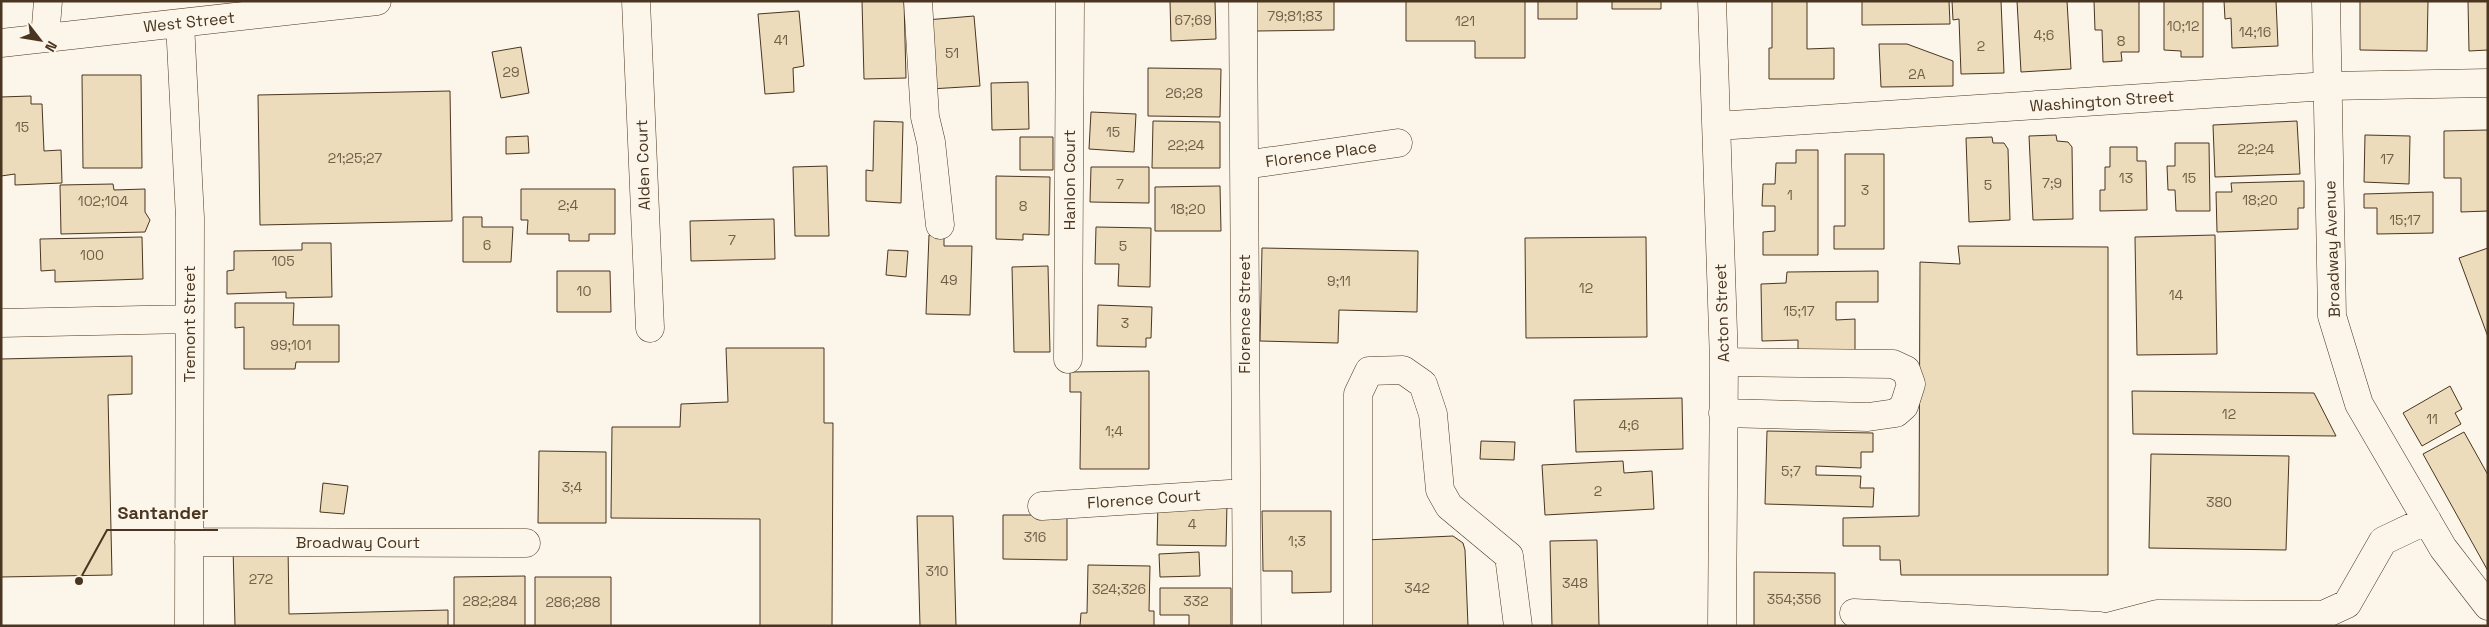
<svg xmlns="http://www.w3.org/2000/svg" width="2489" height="627" font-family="'Space Grotesk',sans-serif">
<rect width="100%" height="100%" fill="#fbf6e9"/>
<!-- building -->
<path fill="#ecdcbc" stroke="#4a3520" d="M862,1h42l2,77 -42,1z
M1170,1h45l1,38 -45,2z
M1256,1h78v29l-78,1z
M1406,1h119v57h-50v-17h-69z
M1538,1h39v18h-39z
M1612,1h49v8h-49z
M1772,1h35v48l27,-1v31h-65v-31h3z
M1862,1h87l1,23 -88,1z
M1952,1h49l3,72 -43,1 -2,-55 -6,1z
M2017,1h50l4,68 -50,3z
M2094,1h45v51h-18l1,9 -19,1 -1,-32h-7z
M2164,1h39v56h-22v-6l-17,-1z
M2224,1h52l2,45 -46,2 -1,-30 -6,1z
M2360,1h68l-1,50 -67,-1z
M2468,1h20v49l-19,1z
M799,11l5,55 -11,2 1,24 -29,2 -7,-80z
M974,16l6,70 -50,3 -4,-69z
M1879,44h28l46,17v25l-72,1z
M521,47l8,46 -28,5 -9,-46z
M1148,68l73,1 -1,48 -72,-1z
M82,75h59l1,93h-59z
M1028,82l1,47 -37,1 -1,-47z
M450,91l2,130 -192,4 -2,-130z
M31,96v8h11l2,47 17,-1 1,33 -47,2v-11l-14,2v-79z
M1091,112l45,2 -2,38 -45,-3z
M874,121l29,1 -2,81 -35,-2v-31l7,1z
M1153,121l67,1v46h-68z
M2297,121l3,53 -85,3 -2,-52z
M2488,130v81l-27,1v-34h-17v-47z
M2056,135l1,6 11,1 4,5 1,72 -40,1 -4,-84z
M2365,135l45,1 -1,48 -45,-2z
M528,136l1,17 -23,1v-17z
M1020,137h33v33h-33z
M1992,137l1,6h11l4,6 2,71 -41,2 -3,-84z
M2175,143h34l1,68h-34l-1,-21h-7l-1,-24h8z
M2110,147h27v14h9l1,49 -47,1v-21h5v-23h5z
M1796,150h22v105h-55v-23l12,-1v-25h-13l1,-22h12l1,-21h20z
M1845,154h39v95h-50v-23h11z
M827,166l2,70h-34l-2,-69z
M1091,167h58v36l-59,-1z
M996,176l54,1 -1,58 -26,-1v6l-27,-1z
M2304,181v27h-6v21l-81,3 -1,-40h16l-1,-9z
M113,184l1,6 31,-1v23l5,8 -5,12 -84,2 -1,-49z
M1220,186l1,45h-66v-44z
M521,189h94v45h-26v7h-20v-7h-42l1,-14h-7z
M2433,192v41l-56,1v-26h-13v-14z
M463,217h19v10h31l-2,35h-48z
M774,219l1,40 -84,2 -1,-40z
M1096,227l55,1 -1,59 -32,-1 1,-22h-24z
M929,235h15v11h28l-2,69 -44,-1z
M2215,235l2,119 -80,1 -2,-118z
M142,237l1,42 -88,3v-12l-14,1 -1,-32z
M1646,237l1,100 -121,1 -1,-100z
M302,243h29l1,54 -46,1v-6l-59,2v-23l7,-1v-19l68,-1z
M1958,246l150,1v328h-207l-1,-15h-20v-14h-37v-28l76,-2 1,-254 40,2z
M1262,248l156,3 -1,61 -78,-2 -1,33 -78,-2z
M2488,248v89l-29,-79z
M888,250l20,1 -2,26 -20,-2z
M1048,266l2,86h-36l-2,-85z
M557,271h53l1,41h-54z
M1878,271v31h-42v18l19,-1v34l-57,1v-14l-36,1 -1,-57 25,-1 1,-11z
M235,303h59l-1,22h46v37h-43l-1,7h-51v-42l-9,1z
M1098,305l54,2 -1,31h-5v9l-49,-1z
M726,348h98v75h9l-1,203h-72v-107l-149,-1 1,-91h68l1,-23 47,-2z
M132,356v38l-24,1 4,180 -111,2v-218z
M1149,371v98h-69l1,-77h-11v-20z
M2450,386l12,23 -7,4 6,11 -39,22 -19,-33z
M2132,391l182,2 22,43 -203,-2z
M1682,398l1,51 -107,3 -2,-52z
M1767,431l106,2v19h-12v16l-45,-2v9l45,1 -1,12h14l-1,19 -108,-3z
M2464,432l24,43v96l-65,-117z
M1481,441l34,1 -1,18 -34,-1z
M539,451l67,1v71h-68z
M2151,454l138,2 -3,94 -137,-2z
M1623,461l1,12 28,-2 2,38 -109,6 -3,-50z
M323,483l25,3 -4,28 -24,-2z
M1158,502l69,2 -1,42 -69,-1z
M1262,511h69v81l-39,1v-22h-29z
M1003,515h64v45l-64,-1z
M917,516h36l3,110h-36z
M1453,536l10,7 2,7 3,76h-99l-4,-86z
M1597,540l2,86h-47l-2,-85z
M288,546l1,68 159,-4v16h-213l-2,-79z
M1199,552l1,24 -40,1 -1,-23z
M1088,565l62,1 -1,45h5v15h-74l1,-13h6z
M1754,572l81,1v53h-81z
M525,576v50h-71v-49z
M535,577h76v49h-76z
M1160,588h71v38h-42v-11h-29z"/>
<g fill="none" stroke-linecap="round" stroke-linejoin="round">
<!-- minor casing -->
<g stroke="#4a3520" stroke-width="29">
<path id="minor" d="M636,1l14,327
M918,1l7,116 6,25 9,83
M1243,1l4,625
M1712,1l12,361 -2,264
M2326,1l6,315 27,88 84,144 45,58
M180,23l10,195 -1,408
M45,38l3,-37
M1,43l376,-42
M1717,126l611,-40 160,-3
M1244,165l154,-22
M1,323l188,-4
M1068,359l2,-358
M1723,413l145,4 28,-4 8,-7 7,-22 -5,-14 -13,-6 -169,-2
M1042,506l203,-13
M189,542l337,1
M1854,613l246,13
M1358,626v-232l11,-23 34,-1 20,14 10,30 7,76 9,16 60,50 9,70
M2111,626l46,-12 166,1 24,-11 36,-63 44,-21"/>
</g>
<!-- minor -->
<use href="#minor" stroke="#fbf6e9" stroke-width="28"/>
</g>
<g text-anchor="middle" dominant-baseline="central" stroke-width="4" stroke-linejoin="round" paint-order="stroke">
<!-- number labels -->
<g font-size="14" fill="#725f47">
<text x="1295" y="16">79;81;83</text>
<text x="1193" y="20">67;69</text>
<text x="1465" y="21">121</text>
<text x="2183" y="26">10;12</text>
<text x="2255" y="32">14;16</text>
<text x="2044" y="35">4;6</text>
<text x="781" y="40">41</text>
<text x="2121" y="41">8</text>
<text x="1981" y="46">2</text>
<text x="952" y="53">51</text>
<text x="511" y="72">29</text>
<text x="1917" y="74">2A</text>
<text x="1184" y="93">26;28</text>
<text x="22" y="127">15</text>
<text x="1113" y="132">15</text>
<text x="1186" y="145">22;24</text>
<text x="2256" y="149">22;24</text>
<text x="355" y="158">21;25;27</text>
<text x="2387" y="159">17</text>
<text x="2126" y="178">13</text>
<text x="2189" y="178">15</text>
<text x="2052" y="183">7;9</text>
<text x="1120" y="184">7</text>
<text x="1988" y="185">5</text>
<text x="1865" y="190">3</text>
<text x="1790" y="195">1</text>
<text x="2260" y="200">18;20</text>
<text x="103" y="201">102;104</text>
<text x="568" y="205">2;4</text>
<text x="1023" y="206">8</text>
<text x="1188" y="209">18;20</text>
<text x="2405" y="220">15;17</text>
<text x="732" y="240">7</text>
<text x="487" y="245">6</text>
<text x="1123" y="246">5</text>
<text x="92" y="255">100</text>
<text x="283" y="261">105</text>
<text x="949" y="280">49</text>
<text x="1339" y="281">9;11</text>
<text x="1586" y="288">12</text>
<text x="584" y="291">10</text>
<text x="2176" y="295">14</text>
<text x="1799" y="311">15;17</text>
<text x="1125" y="323">3</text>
<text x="291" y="345">99;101</text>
<text x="2229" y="414">12</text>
<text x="2432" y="419">11</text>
<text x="1629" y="425">4;6</text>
<text x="1114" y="431">1;4</text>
<text x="1791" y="471">5;7</text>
<text x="572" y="487">3;4</text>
<text x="1598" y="491">2</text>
<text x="2219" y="502">380</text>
<text x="1192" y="524">4</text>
<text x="1035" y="537">316</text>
<text x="1297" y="541">1;3</text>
<text x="937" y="571">310</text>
<text x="261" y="579">272</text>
<text x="1575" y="583">348</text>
<text x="1417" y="588">342</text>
<text x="1119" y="589">324;326</text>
<text x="1794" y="599">354;356</text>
<text x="490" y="601">282;284</text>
<text x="1196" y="601">332</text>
<text x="573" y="602">286;288</text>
</g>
<!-- street labels -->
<g font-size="16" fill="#4a3520" stroke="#fbf6e9">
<text transform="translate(189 22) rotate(-6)">West Street</text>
<text transform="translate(2102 101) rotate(-4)">Washington Street</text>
<text transform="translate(1321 154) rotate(-8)">Florence Place</text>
<text transform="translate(643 165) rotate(-92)">Alden Court</text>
<text transform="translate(1069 180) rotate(-90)">Hanlon Court</text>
<text transform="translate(2332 249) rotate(-92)">Broadway Avenue</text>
<text transform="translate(1722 313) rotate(-92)">Acton Street</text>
<text transform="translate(1244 314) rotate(-90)">Florence Street</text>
<text transform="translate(189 324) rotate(-90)">Tremont Street</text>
<text transform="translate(1144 499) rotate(-4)">Florence Court</text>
<text x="358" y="542">Broadway Court</text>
</g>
</g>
<!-- callouts -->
<path fill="none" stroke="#4a3520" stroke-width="2" d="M79 581L107 530H218"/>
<circle fill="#4a3520" stroke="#fbf6e9" stroke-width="2" cx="79" cy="581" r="5"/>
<g font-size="18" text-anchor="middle" font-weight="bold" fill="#4a3520" stroke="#fbf6e9" stroke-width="4" stroke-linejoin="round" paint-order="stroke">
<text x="163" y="519">Santander</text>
</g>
<!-- border -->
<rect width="2489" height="627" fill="none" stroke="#4a3520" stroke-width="5"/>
<!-- north arrow -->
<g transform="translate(40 40) rotate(121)" stroke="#fbf6e9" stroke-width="4" paint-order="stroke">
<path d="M0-4L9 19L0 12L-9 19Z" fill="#4a3520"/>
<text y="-8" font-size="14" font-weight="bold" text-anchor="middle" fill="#4a3520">N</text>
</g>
</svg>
